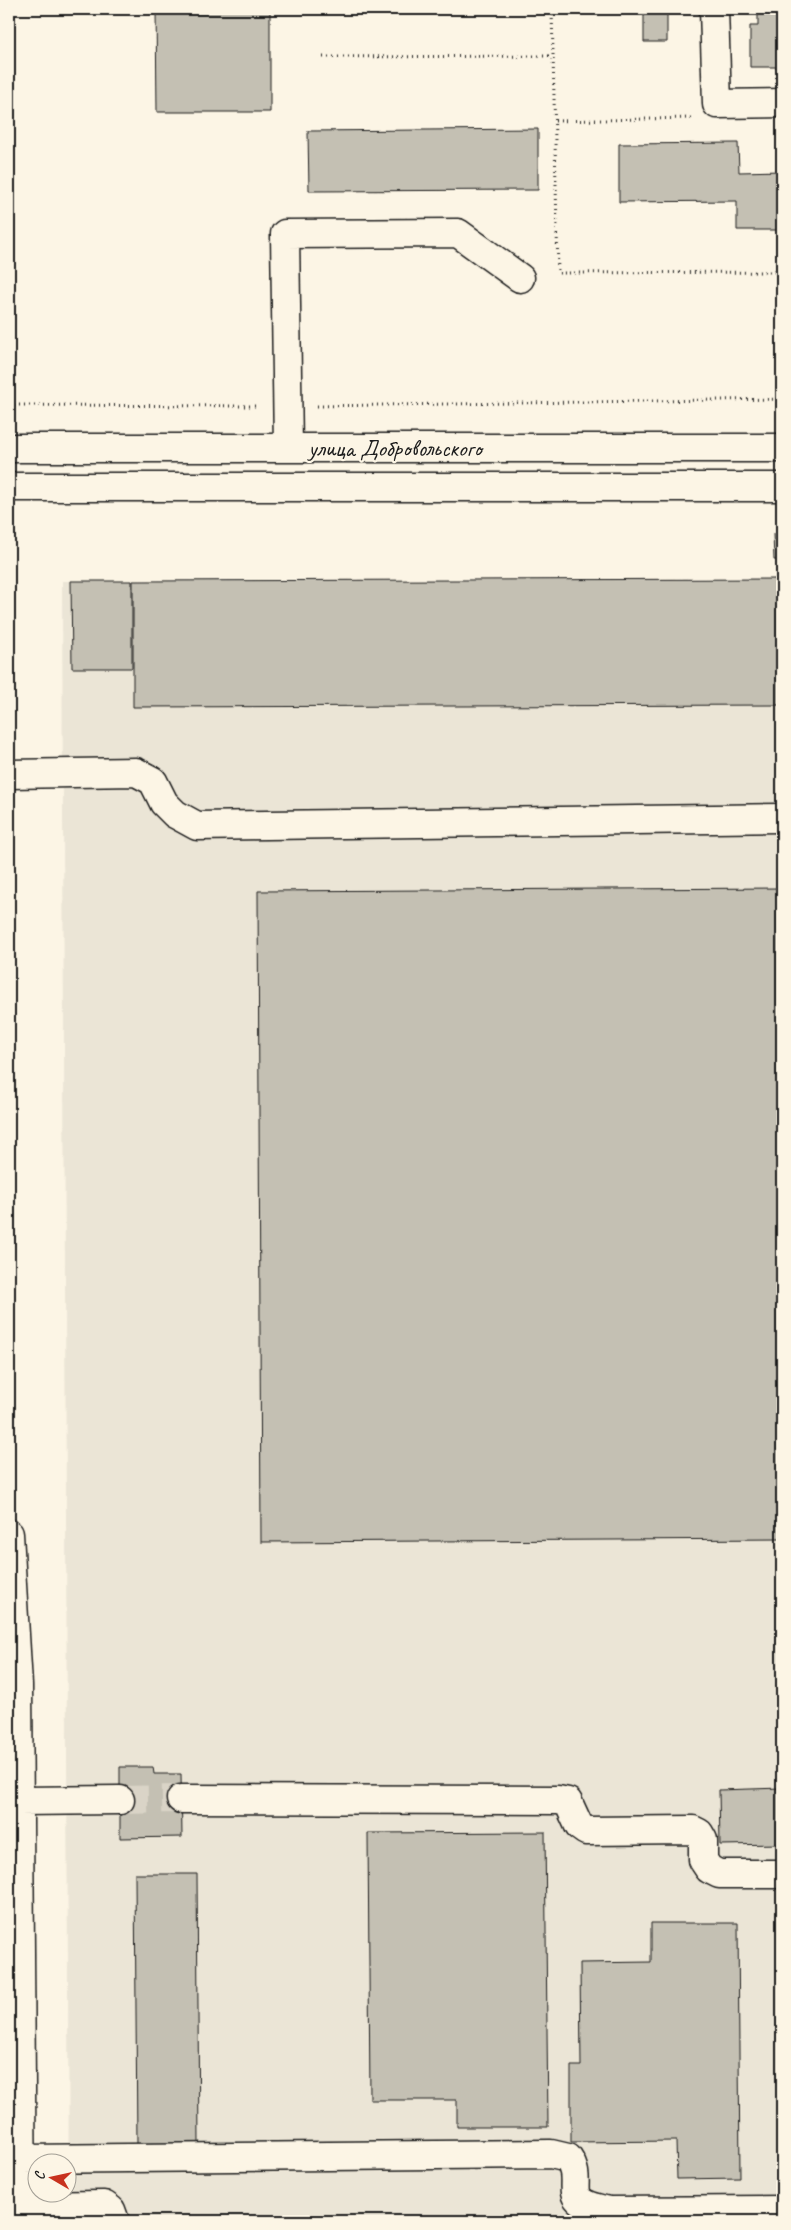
<svg xmlns="http://www.w3.org/2000/svg" width="791" height="2230" font-family="Caveat,sans-serif">
<rect width="100%" height="100%" fill="#fcf5e5"/>
<filter id="ink" filterUnits="userSpaceOnUse"><feTurbulence type="fractalNoise" baseFrequency=".02" numOctaves="2"/><feDisplacementMap in="SourceGraphic" scale="10" xChannelSelector="R" yChannelSelector="G"/><feConvolveMatrix kernelMatrix="1 2 1 2 8 2 1 2 1" color-interpolation-filters="sRGB"/></filter>
<g filter="url(#ink)">
<!-- built -->
<path fill="#ebe5d6" d="M62,581h720v1640h-713z"/>
<!-- building -->
<path fill="#c4c0b3" stroke="#1c1c1c" d="M156,9h114v103h-113z
M758,9h24v58h-32v-41h8z
M644,14h23v28h-23z
M538,129v61l-229,1 -1,-60z
M738,143l1,29 43,-1v59h-45v-29l-118,1v-58z
M773,534h9v26h-8z
M782,579v126l-649,2v-126z
M71,581h61v87h-60z
M782,888v651l-521,3 -3,-651z
M120,1767h33l1,7h27l1,63 -62,1z
M782,1788v56l-62,1 -1,-55z
M545,1832l3,295h-91v-27h-87l-2,-267z
M135,1874h62l2,272h-62z
M651,1923h87l2,255 -63,1 -1,-38 -105,1v-76h10l-1,-103 71,-1z"/>
<g fill="none" stroke-linecap="round" stroke-linejoin="round">
<!-- minor-tunnel -->
<path stroke="#dad4c7" stroke-width="28" stroke-dasharray="28 14" stroke-linecap="butt" d="M120,1800l61,-1"/>
<!-- minor casing -->
<g stroke="#1c1c1c" stroke-width="31">
<path id="minor" d="M714,9l3,95 65,-1
M9,448h773
M288,448l-3,-214 173,-1 62,45
M9,487h773
M9,774l127,-2 17,9 11,22 11,11 22,12 585,-8
M9,1534l9,151 4,536
M181,1799l377,1 10,2 11,24 7,5 107,-1 6,3 4,7v20l6,9 10,5h63
M19,1801l101,-1
M22,2159l529,-5 17,4c19,28 -15,42 42,53l172,-1
M22,2206l82,-1 7,5 4,11"/>
</g>
<!-- path -->
<path stroke="#1c1c1c" stroke-width="3" stroke-dasharray="1 4" stroke-linecap="butt" d="M552,9l6,264 224,-1
M323,57l230,-1
M555,121l136,-3
M9,405l249,1
M317,406l465,-7"/>
<!-- minor -->
<use href="#minor" stroke="#fcf5e5" stroke-width="28"/>
</g>
</g>
<g text-anchor="middle" dominant-baseline="central" stroke-width="4.5" stroke-linejoin="round" paint-order="stroke">
<!-- street labels -->
<g font-size="24" fill="#1c1c1c" stroke="#fcf5e5">
<text x="395" y="448">улица Добровольского</text>
</g>
</g>
<!-- margin -->
<rect width="791" height="2230" fill="none" stroke="#fcf5e5" stroke-width="30"/>
<rect x="15" y="15" width="761" height="2200" fill="none" stroke="#1c1c1c" stroke-width="2" filter="url(#ink)"/>
<!-- north arrow -->
<g transform="translate(52 2178) rotate(279)"><circle r="24" fill="#fcf5e5" stroke="#a29e95"/>
<path d="M0-4L9 19L0 12L-9 19Z" fill="#c8321e"/>
<text y="-8" font-size="14" font-weight="bold" text-anchor="middle" fill="#1c1c1c">С</text>
</g>
</svg>
